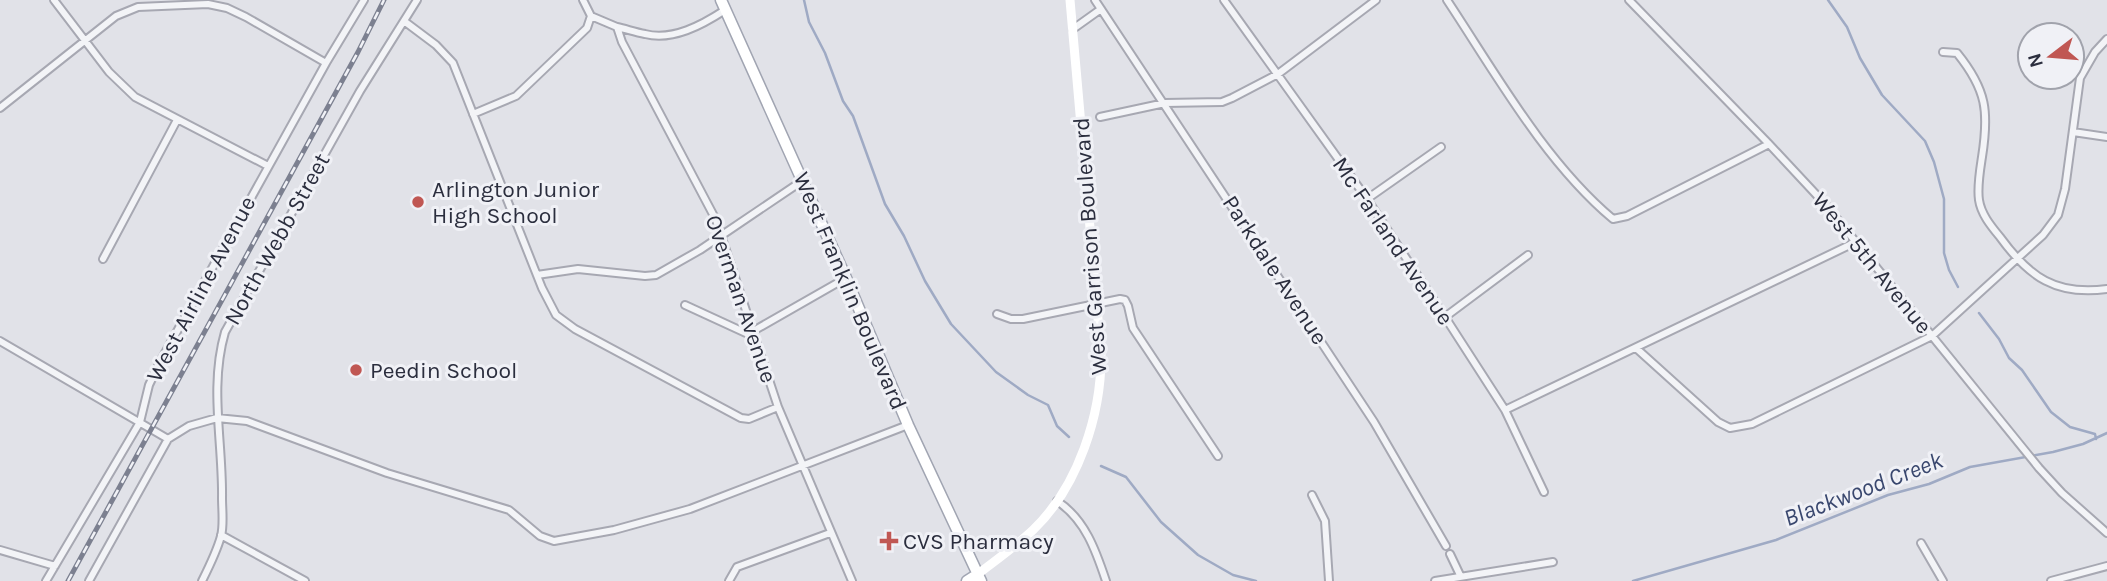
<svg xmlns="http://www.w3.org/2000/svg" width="2107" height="581" font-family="Karla,sans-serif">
<rect width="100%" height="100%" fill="#e1e2e8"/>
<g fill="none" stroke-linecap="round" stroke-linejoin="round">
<!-- stream -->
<path stroke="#9faac4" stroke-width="2.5" d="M804,0l5,22 16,31 18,48 10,15 32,88 19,32 21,45 26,43 45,48 32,23 20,10 9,21 12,11
M1828,0l19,27 13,31 22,37 43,46 9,21 10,37v54l5,17 9,17
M1979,313l20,26 10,19 13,12 29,42 19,15 25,7 1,5
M1101,466l25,11 35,45 37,33 35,20 23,6
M1633,581l143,-41 112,-45 41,-11 41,-17 83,-15 30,-8 24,-11"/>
<!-- street casing -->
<g stroke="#a7a8b2" stroke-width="10">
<path id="street" d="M54,0l55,72 26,25 133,69
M583,0l8,16 26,11 5,15 94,178 62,187 74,174
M1095,0l279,422 72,124
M1224,0l143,199 78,118 60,93 39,82
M1447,0c49,74 98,162 166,219l14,-3 142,-72
M1629,0l140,144 56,60 214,264 23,25 45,40
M404,21l32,24 17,18 89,225 14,27 19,14 166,89 8,1 29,-12
M617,27c9,2 18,5 28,7 28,7 57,-9 80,-24
M1073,29l28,-20
M1943,52l14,1c30,37 32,59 25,104 -2,13 -5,30 -3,43 2,14 12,26 21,37 29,40 56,59 107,52
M0,108l116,-92 22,-9 70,-3 19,4 19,9 80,46
M473,114l43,-18 71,-68 4,-12
M1100,117l65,-14 57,-1 10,-4 46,-24 98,-74
M2073,132l34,5
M1367,199l74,-52
M103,259l74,-139
M537,275l41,-6 67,7 11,-1 44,-25 102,-69
M685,305l63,29 98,-56
M997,314l14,5h12l97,-20 5,1 3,6 5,22 85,128
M1445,317l83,-62
M0,341l168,98
M1636,348l82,74 12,6 22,-4 180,-88 111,-101 15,-20 7,-26 15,-111 15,-26 12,-13
M1505,410l351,-168
M1312,495l13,26 4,60
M1057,501c28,18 39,50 49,80
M221,535l84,46
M1921,543l22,38
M0,550l55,16
M1450,554l10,21
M46,581l94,-159 9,-37 11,-23 166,-299 38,-63
M89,581l79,-142 21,-13 28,-8 30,3 140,52 122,37 31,26 14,5 60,-11 76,-21 218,-84
M202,581c7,-14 15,-30 19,-45 3,-11 1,-26 1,-38 1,-55 -13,-111 3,-166l135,-241 57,-91
M729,581l8,-14 93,-34
M1435,581l118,-19
M2051,581l56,-15"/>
</g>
<!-- primary casing -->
<g stroke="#a1a5b2" stroke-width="13">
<path id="primary" d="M721,0l125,278 62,147 73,156
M967,581l11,-7"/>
</g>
<!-- street -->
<use href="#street" stroke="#f3f4f7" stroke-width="6"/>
<!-- secondary -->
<path stroke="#fff" stroke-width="9" d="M978,574c18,-14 38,-28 55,-44 45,-43 69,-116 68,-177l-31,-353"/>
<!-- primary -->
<use href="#primary" stroke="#fff" stroke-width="10"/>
<!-- rail casing -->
<g stroke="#7c8090" stroke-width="5">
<path id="rail" d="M68,581l290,-529 26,-52"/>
</g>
<!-- rail -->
<use href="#rail" stroke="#f0f1f6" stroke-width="2.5" stroke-dasharray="8" stroke-linecap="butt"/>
</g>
<!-- markers -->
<g fill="#c05753" stroke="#f0f1f6" stroke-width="2.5">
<circle cx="418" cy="202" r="7"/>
<circle cx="356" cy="370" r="7"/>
<path d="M885.5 530.5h7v7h7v7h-7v7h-7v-7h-7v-7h7z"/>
</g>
<g text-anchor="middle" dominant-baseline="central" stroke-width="6" stroke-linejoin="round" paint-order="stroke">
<!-- poi labels -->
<g font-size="23" fill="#2b2e3e" stroke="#f0f1f6" text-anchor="start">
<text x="432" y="189">Arlington Junior<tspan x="432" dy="26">High School</tspan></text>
<text x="370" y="370">Peedin School</text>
<text x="903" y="541">CVS Pharmacy</text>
</g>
<!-- street labels -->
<g font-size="23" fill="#2b2e3e" stroke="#f0f1f6">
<text transform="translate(277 239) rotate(-61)">North Webb Street</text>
<text transform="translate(1393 241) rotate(56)">Mc Farland Avenue</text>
<text transform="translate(1090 246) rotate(-94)">West Garrison Boulevard</text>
<text transform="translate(1872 263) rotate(51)">West 5th Avenue</text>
<text transform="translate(1275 270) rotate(57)">Parkdale Avenue</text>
<text transform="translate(201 289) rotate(-62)">West Airline Avenue</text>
<text transform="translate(850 291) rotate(67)">West Franklin Boulevard</text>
<text transform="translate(741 299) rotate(71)">Overman Avenue</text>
</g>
<!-- water labels -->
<g font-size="24" font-style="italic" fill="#39476e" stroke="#f0f1f6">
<text transform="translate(1863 489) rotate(-21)">Blackwood Creek</text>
</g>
</g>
<!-- north arrow -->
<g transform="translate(2051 56) rotate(254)"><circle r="33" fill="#f0f1f6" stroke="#a1a3ac" stroke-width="2"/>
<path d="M0-5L12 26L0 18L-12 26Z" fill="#c05753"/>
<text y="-10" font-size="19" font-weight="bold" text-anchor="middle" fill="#2b2e3e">N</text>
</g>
</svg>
